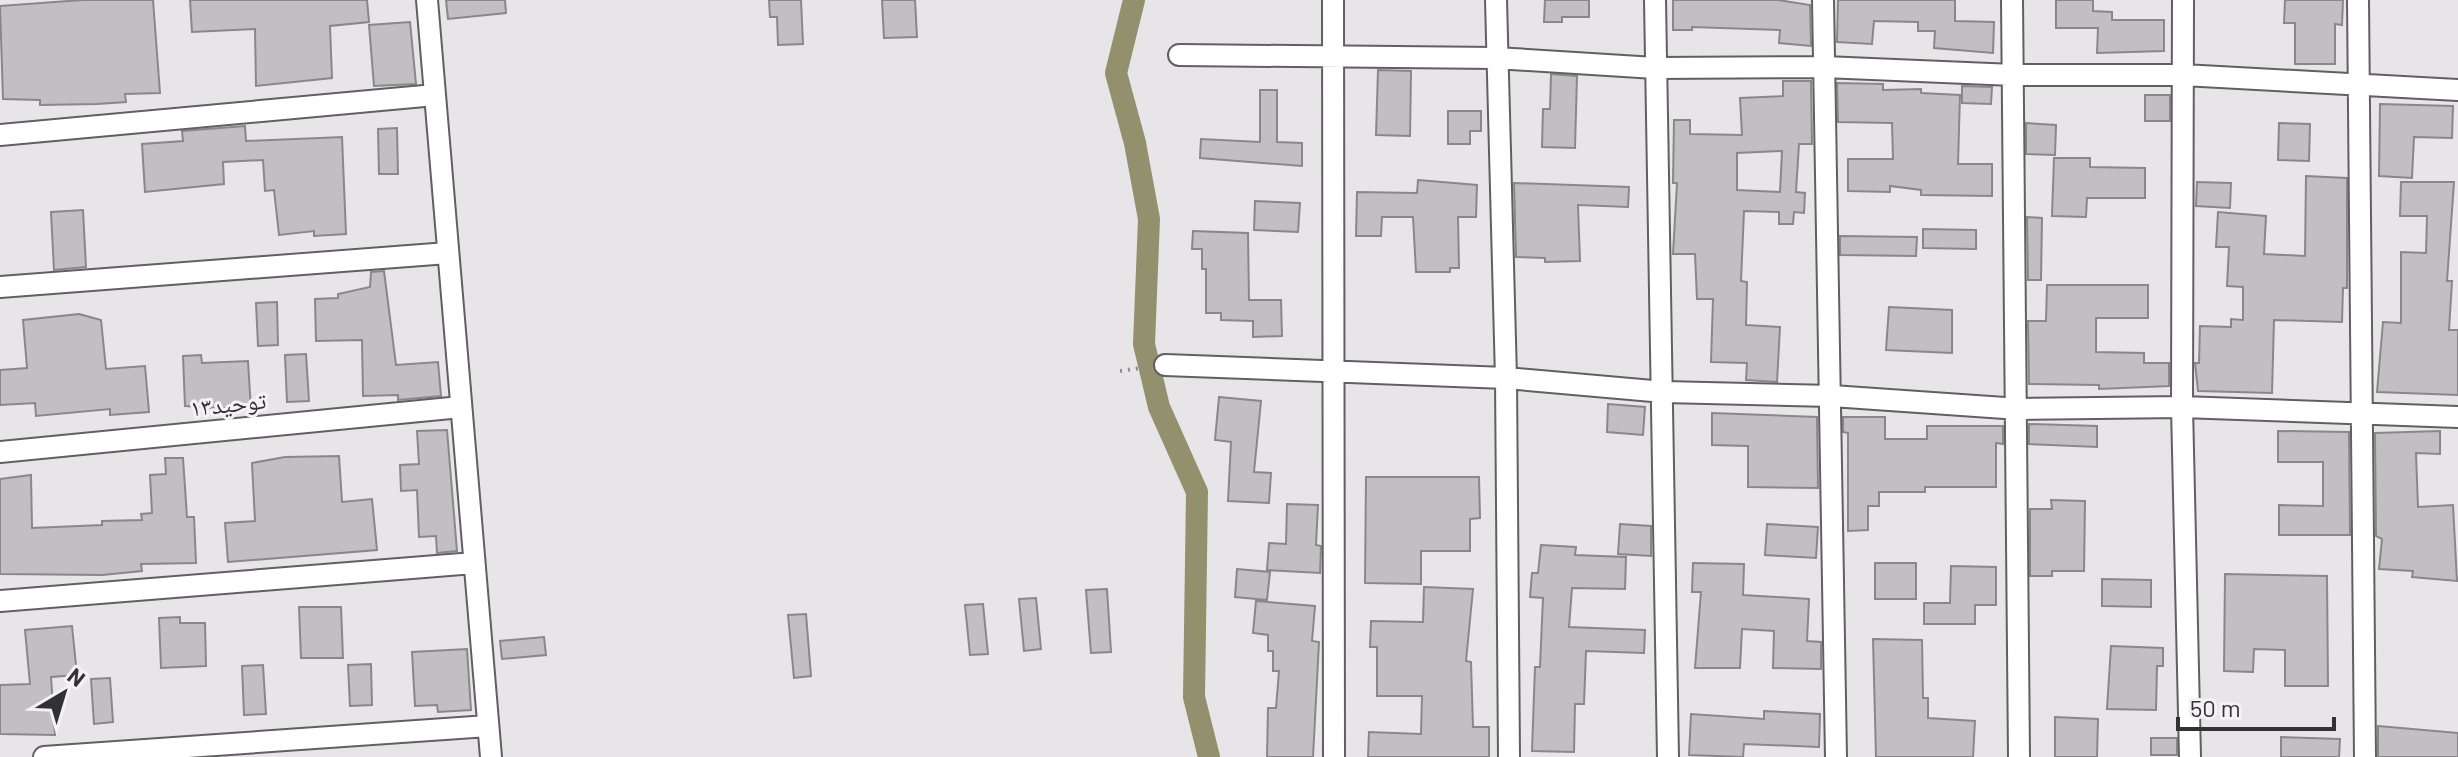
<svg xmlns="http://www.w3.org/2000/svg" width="2458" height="757" font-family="Barlow,'Noto Naskh Arabic',sans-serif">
<rect width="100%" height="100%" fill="#e8e5e9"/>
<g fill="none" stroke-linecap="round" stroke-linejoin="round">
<!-- canal -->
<path stroke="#93916d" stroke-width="22" d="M1134,0l-18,73 19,70 14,76 -5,125 15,63 38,85 -3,205 15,60"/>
</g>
<!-- building -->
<path fill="#c2bfc3" stroke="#8a878b" stroke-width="2" fill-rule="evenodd" d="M82,0h71l7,93 -35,1 1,8 -29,2 -57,1v-5l-37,-1 -3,-93z
M190,0h177l2,22 -39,4 2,52 -76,8 -1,-57 -63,3z
M446,0h59l1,13 -58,6z
M769,0h32l2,44 -25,1 -1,-28h-7z
M882,0h33l2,37 -33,1z
M1545,0h44v17h-27v5h-18z
M1673,0h105l32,5 1,41 -32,-3 1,-13 -88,-3v3h-19z
M1838,0h117v21l39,1 -1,31 -59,-5 1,-17h-17v-9l-44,-1 -2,23 -35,-2z
M2056,0h37v11l19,1v8h52v31l-67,2 1,-25h-42z
M2285,0h58l-1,25 -7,-1v40h-40v-41h-11z
M410,22l6,62 -42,2 -5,-61z
M1378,70l33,1 -1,65 -34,-1z
M1551,74l26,2 -2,72 -33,-1 1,-38h7z
M1783,81h28l1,63h-13l-3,48 9,1 -1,20 -10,-1 -1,12h-14v-12l-35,-1 -3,70 6,1 -1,43 34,2 -3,55 -31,-2 1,-17 -36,-1 2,-63h-16l-2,-45h-22l4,-71h-4l1,-63h16v14l52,1 -2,-37 43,-2zM1782,151l-2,41 -43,-2v-37z
M1837,83l46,1v6l38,-1v4l39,2 -2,69h34v32l-71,-1v-5l-31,-4v6l-42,-1v-32h45l-1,-36 -54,-1z
M1962,86l30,1 -1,17 -29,-1z
M1260,90h17v52l25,1v23l-102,-8 1,-19 59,3z
M2145,95h25v26h-25z
M2380,104l73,2 -1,32 -38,-1 -2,41 -33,-2z
M1448,111h33v20h-11v13h-22z
M2026,123l30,2 -1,30 -29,-1z
M2279,123l31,1 -1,37 -31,-1z
M245,126l1,15 96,-4 4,97 -32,2v-5l-35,4 -5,-45 -9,1 -2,-31 -40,2 1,22 -79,8 -3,-48 41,-3 -1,-10z
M397,128l1,46h-19l-1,-45z
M2054,158h36v9l55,1v30h-58l-1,19 -34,-1z
M2306,176l41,2v110h-4l-1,34 -68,-2 -2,73 -74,-2 -3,-28h4l1,-37 31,1v-8l12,1v-33l-16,-1 2,-39h-13l2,-35 48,4 -2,38 41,2z
M1418,180l59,5 -1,32h-18l1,51h-9v4h-34l-3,-55h-31l-1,19h-25l1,-44 60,1z
M2197,182l34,1 -1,25 -34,-2z
M2401,182h53l-7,99h5l-3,49h9v65l-81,-3 6,-70 18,1v-71l25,1 1,-37h-27z
M1514,183l115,4 -1,20 -50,-2 2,56 -35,1v-4l-29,-1z
M1255,201l45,2 -2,29 -44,-2z
M83,210l3,57 -32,3 -3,-58z
M2027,217l15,1 -1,62h-13z
M1923,229l53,1v19l-53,-1z
M1193,231l55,2 1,67h32l1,36 -29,1v-16l-32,-1v-7h-15v-44h-4v-20h-10z
M1840,236l77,1 -1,19 -76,-1z
M384,271l12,94 42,-3 3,34 -43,4v-5l-35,1 -1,-56 -46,1 -1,-42 23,-1v-4l32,-7 1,-15z
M2047,285h101v33h-52v34l48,1v10h25v23l-70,3v-4l-70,-1 -1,-63h18z
M277,302l1,43 -20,1 -2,-43z
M1889,307l63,3v43l-66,-3z
M79,314l22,6 5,49 39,-3 4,46 -39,3v-6l-74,7 -1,-13 -35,2v-35l27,-2 -4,-48z
M306,354l3,47 -22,1 -2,-47z
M201,355l1,8 46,-2 3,49 -66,-4 -2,-50z
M1219,397l42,4 -7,71 17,1 -2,30 -41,-2 3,-59 -16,-2z
M1608,404l37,3 -2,28 -36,-3z
M1712,413l105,4 1,71 -70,-1v-41l-36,-1z
M1843,417h42v22h42v-13h76v18l-7,-1v44h-71v5h-46v14h-11v24l-20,1v-98l-5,-1z
M2029,424l68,2v21l-68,-3z
M447,430l10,121 -20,2 -1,-17 -17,1 -2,-47 -16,1 -1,-26 19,-1 -2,-33z
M2278,431l71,1 1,103h-71v-30l44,1v-44h-45z
M2440,431v23l-24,-1 2,54 35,-2 4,76 -45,-4 1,-6 -34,-2 3,-30 -6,-3 -1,-103z
M339,456l3,46 30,-3 5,51 -149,12 -3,-39 30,-2 -3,-58 33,-6z
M165,458h18l4,59h7l2,46 -55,1 1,7 -40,4 -102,-1v-95l31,-4 1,53 70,-3v-4l40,-1 -1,-6 11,-1 -2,-38 16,-1z
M1366,477h113l1,41 -10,1v32h-49v33l-56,-1z
M2051,500l34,1 -1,70h-32v5h-22v-67h22z
M1287,504l31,1 -2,40 5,1 -1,27 -53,-3 2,-27 17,1z
M1620,524l31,2v30l-33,-2z
M1767,524l51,3 -2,31 -51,-3z
M1541,545l35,2 -1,8 51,2 -1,32 -53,-1 -3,39 76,3 -1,23 -58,-2 -2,53h-9l-1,48 -42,-1 3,-84h5l3,-69 -13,-1 2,-24h6z
M1693,563l51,1 -1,31 66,4 -2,42 14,1v27l-48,-1 1,-37 -32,-2 -2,39h-45l6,-76h-9z
M1875,563h41v36h-41z
M1951,566l45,1v38h-21v19h-51v-21h26z
M1237,569l33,3 -3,28 -32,-3z
M2225,574l102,2 1,110h-43v-36l-31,-1 -1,23 -29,-1z
M2102,579l49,1v27l-49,-1z
M1424,587l49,2 -7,72 5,1 2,65h16v30h-121l1,-25 52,2 1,-38h-45v-49h-7l1,-26 52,1z
M1107,589l4,63 -20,1 -5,-63z
M1036,598l5,51 -17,2 -5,-52z
M1256,601l59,5 -3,35 7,1 -6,115h-46l1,-49h8l3,-37h-6v-20h-5v-16l-15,-2z
M983,604l5,50 -18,1 -5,-50z
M299,607h42l2,51h-42z
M806,614l5,62 -17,2 -6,-63z
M180,617v6h25l1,43 -45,2 -2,-50z
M72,626l5,49 -26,2 4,58 -55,-1v-49l30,-1 -5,-54z
M544,637l2,18 -44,4 -2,-18z
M1873,639l49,1 1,58h5v20l47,3 -2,36h-97z
M2111,646l52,2v18h-6l-1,44 -49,-1z
M467,649l4,61 -33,2 -1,-7 -22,1 -3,-54z
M371,664l1,41 -22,1 -2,-41z
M263,665l3,49 -22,1 -2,-49z
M110,678l3,44 -19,2 -3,-45z
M1764,711l56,3 -1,33 -75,-3 -1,13 -54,-2 2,-41 73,5z
M2055,717l43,2 -1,38h-42z
M2378,726l80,7v24h-80z
M2281,737l59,2 -1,18h-58z
M2151,738h26v17h-26z"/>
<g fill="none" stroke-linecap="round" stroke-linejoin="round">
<!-- minor casing -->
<g stroke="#615f63" stroke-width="24">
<path id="minor" d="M427,0l64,757
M1333,0l1,757
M1496,0l10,378 3,379
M1655,0l13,757
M1823,0l13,757
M2012,0l7,757
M2183,0l-1,407 8,350
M2358,0l7,757
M1179,55l317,3 159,10 169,-1 190,8h169l275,15
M0,135l435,-40
M0,287l448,-34
M1165,365l341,13 158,14 168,4 187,13 163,-2 276,10
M0,452l461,-45
M0,601l474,-38
M44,757l444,-31"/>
</g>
<!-- path -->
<path stroke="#8c8a8d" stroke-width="4" stroke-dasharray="2 6" stroke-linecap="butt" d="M1120,371l27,-4"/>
<!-- minor -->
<use href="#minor" stroke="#fff" stroke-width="20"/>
</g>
<g text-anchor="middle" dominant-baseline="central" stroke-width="6" stroke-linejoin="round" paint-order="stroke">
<!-- street labels -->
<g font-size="24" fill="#323133" stroke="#f5f2f7">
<text transform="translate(228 403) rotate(-6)">توحید۱۳</text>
</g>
</g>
<!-- north arrow -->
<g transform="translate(64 693) rotate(38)" stroke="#f5f2f7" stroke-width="6" paint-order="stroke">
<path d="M0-6L14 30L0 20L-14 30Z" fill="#323133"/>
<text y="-12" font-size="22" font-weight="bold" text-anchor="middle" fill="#323133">N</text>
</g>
<!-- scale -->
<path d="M2178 717v12h156v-12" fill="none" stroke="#323133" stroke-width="4"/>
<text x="2190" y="717" font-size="24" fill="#323133" stroke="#f5f2f7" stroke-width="6" paint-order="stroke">50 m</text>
</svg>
